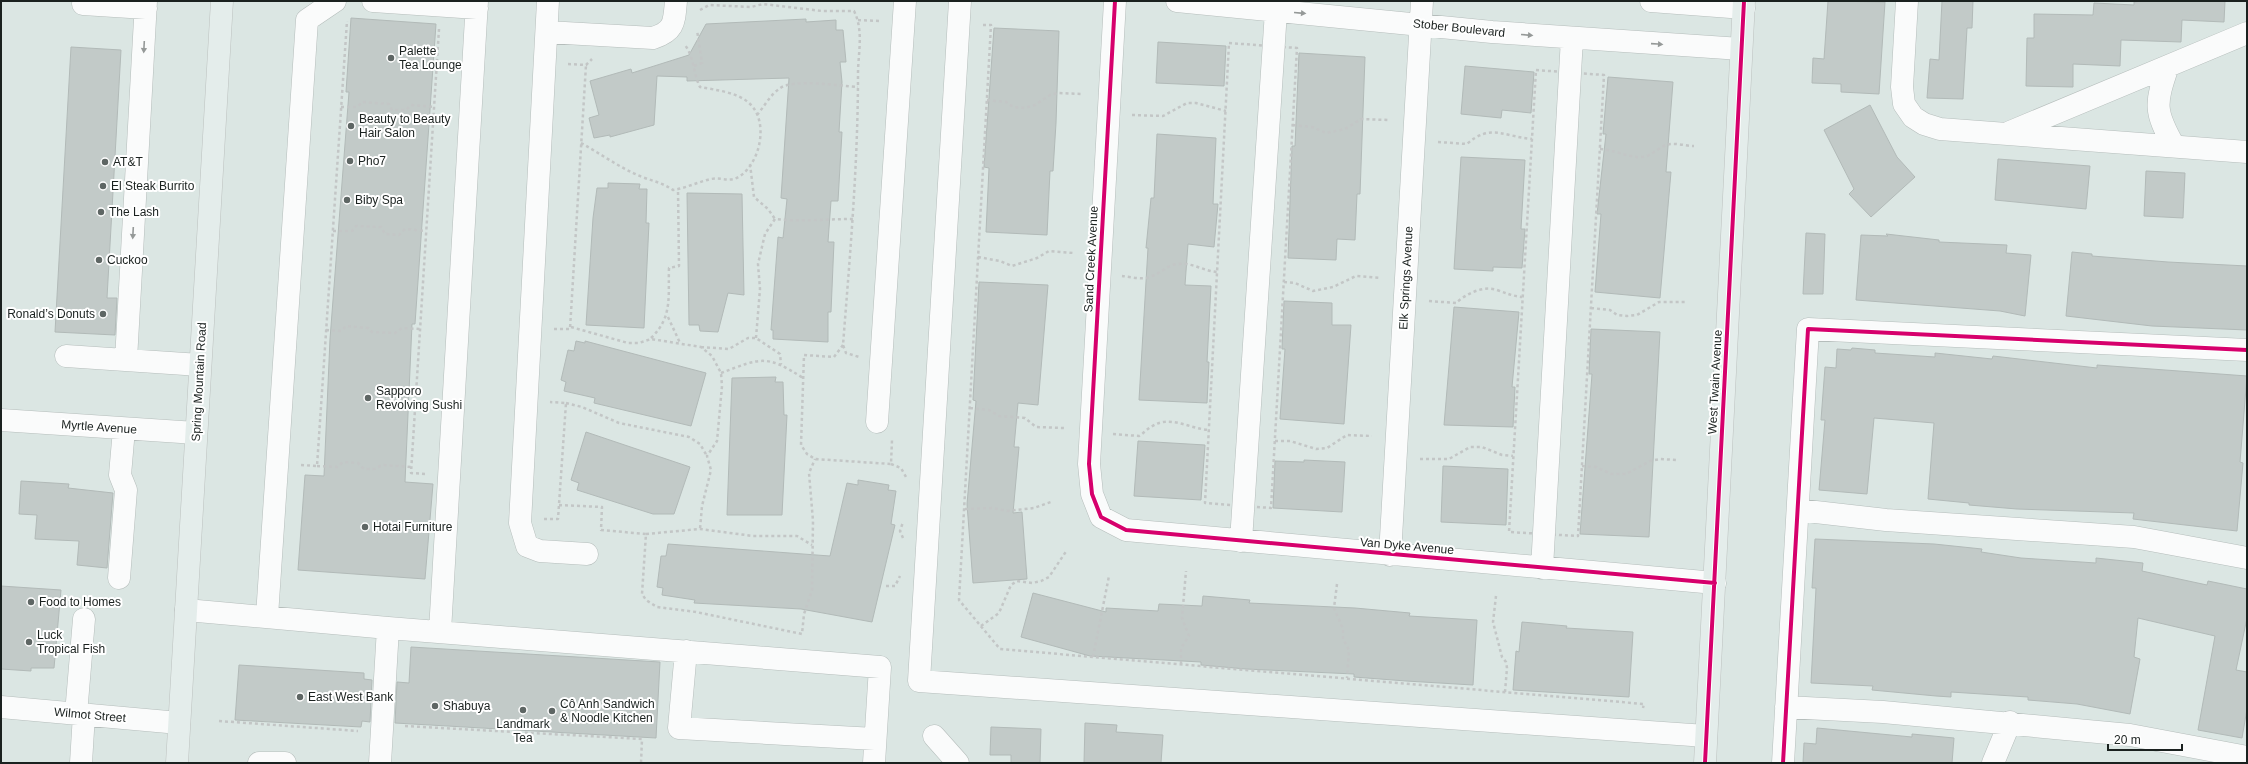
<svg xmlns="http://www.w3.org/2000/svg" width="2248" height="764" font-family="Arial,sans-serif">
<rect width="100%" height="100%" fill="#dbe6e3"/>
<!-- building -->
<path fill="#c2cac8" stroke="#b2bab8" d="M1828,1l57,1 -6,92 -38,-2v-8l-29,-1 1,-25 11,1z
M1942,1h31l-1,27h-5l-4,71 -36,-1 3,-39 9,1z
M2142,1h83l-1,21 -42,-2 -1,22 -60,-2 -1,26 -47,-2v23l-47,-1 1,-48h7v-24l59,1 1,-12 40,2v-3z
M351,18l85,6 -21,300h-3l-7,158 28,2 -8,95 -127,-9 7,-95 19,1 6,-137 19,-247h-3z
M806,19v3l30,-2v10h7l3,32h-6l2,20 -3,50h3l-4,69h-7l-3,41h6l-3,70h-3v30l-55,-3v-9h-2l7,-93 5,1 4,-39 -6,-1 8,-120 -102,3v-4l-30,-1 -3,49 -44,12v-2l-16,3 -5,-20 10,-3 -9,-34 41,-12 1,4 57,-18 17,-31z
M994,28l65,3 -3,92 -3,48h-3l-3,64 -61,-3 3,-64 -5,-1z
M1158,42l68,4 -2,40 -68,-3z
M71,47l50,3 -14,248h10l-2,37 -60,-3z
M1299,53l66,4 -5,137h-3l-2,46 -18,-1 -1,21 -48,-2 4,-112h3z
M1465,66l69,6 -3,41 -29,-3 -1,8 -40,-4z
M1608,77l65,5 -7,90h5l-11,126 -65,-6 6,-78h-4l9,-80h-3z
M1870,105l27,52 18,20 -44,40 -22,-23 5,-5 -30,-59z
M1157,134l59,4 -3,66h5l-4,43 -26,-3 -3,41 26,1 -4,76h2l-2,41 -68,-3 9,-152h-2l5,-50h3z
M1461,157l64,3 -4,69h4l-3,39 -29,-1v4l-39,-2z
M1998,159l92,7 -4,43 -91,-9z
M2146,171l39,2 -2,45 -39,-2z
M608,183l32,1 -1,5h8l-1,34h3l-5,105 -58,-3 7,-107 4,-30h11z
M687,193l55,1 2,101 -16,-2 -10,39 -18,-1 -1,-6h-10z
M1806,233l19,1 -2,60h-20z
M1886,234l53,6v2l68,3 -1,8 25,2 -6,61 -25,-5 -144,-11 5,-65 27,1z
M2072,252l20,2v2l76,6 79,4v64l-95,-4 -86,-10z
M979,282l69,3 -10,120 -20,-2 -4,44h5l-6,66 9,-1 5,67 -54,4 -6,-79 9,-103 -3,-1z
M1284,301l48,2v22h19l-7,99 -64,-5 5,-70h-3z
M1454,307l65,5 -7,75h3l-2,40 -69,-2z
M1591,329l69,3 -11,205 -69,-3 12,-160h-3z
M576,341l9,2v-2l121,32 -15,53 -97,-23 1,-5 -31,-7 2,-9 -5,-2 7,-30 6,1z
M1852,348l23,2v3l60,4v-4l57,6 1,-3 104,12v-3l150,11 -7,86 3,1 -6,68 -104,-12 1,-6 -117,-4 -48,-4v-2l-41,-4 6,-76 -60,-5 -7,76 -48,-4 6,-70h-4l4,-53 11,1 1,-19 14,1z
M776,377l-1,5h8l1,33h3l-5,100h-55l5,-137z
M586,432l104,35 -16,47h-21l-76,-24 2,-7 -8,-3z
M1138,441l67,4 -4,55 -67,-4z
M1304,460l41,2 -3,50 -69,-4 2,-47 29,1z
M1443,466l65,3 -2,56 -65,-3z
M858,480l31,5 -1,5 8,1 -5,33 4,1 -23,97 -71,-13 -107,-6 1,-3 -33,-5 1,-7 -6,-1 4,-31h5l2,-12 162,12 17,-73 11,2z
M21,481l48,3 -1,4 45,5 -6,75 -30,-3 2,-24 -44,-2 2,-24 -18,-1z
M1815,539l119,5 48,5 -1,3 40,6 75,5v-5l47,5 -1,8 65,14 1,-4 39,8v29l-11,52 11,2v37l-5,29 -44,-8 17,-94 -77,-18 -4,39 6,2 -10,55 -53,-10 -49,-4v-3l-77,-5v5l-15,-1 -64,-6 1,-4 -62,-3 5,-95h-4z
M1,586l60,4 -7,78h-23v3l-30,-2z
M1033,593l73,19v-4l52,3 1,-7 43,2 1,-10 47,4 -1,3 106,5 55,5 -1,3 68,4 -4,65 -67,-4 -52,-4v-3l-108,-5 -45,-4v-3l-111,-6 -69,-19z
M1522,622l45,4 -1,2 67,4 -4,65 -116,-7 3,-39 3,1z
M411,647l249,15 -4,76 -261,-15 2,-41 12,1z
M239,665l125,8v6l8,1 -2,42 -8,-1 -1,6 -126,-7z
M1085,723l32,2 -1,7 47,3 -2,28h-77z
M991,727l50,2 -1,34h-29v-8h-21z
M1817,728l95,9v-3l42,4 -2,25h-149l1,-20 12,1z"/>
<g fill="none" stroke-linecap="round" stroke-linejoin="round">
<!-- minor casing -->
<g stroke="#b5bdbb" stroke-width="23">
<path id="minor" d="M373,1l104,7
M548,1l-28,522 7,23 13,5 47,3
M960,1l-41,680 787,55
M1115,1l-26,463 3,30 9,23 25,13 589,53
M1177,1l315,31 249,17
M1651,1l93,7
M1907,1l-5,86 2,17 9,13 11,7 16,5 307,23
M83,4l63,4
M547,32l106,6c22,-7 21,-16 23,-37
M2168,66c-13,38 -14,45 6,80
M2010,132l237,-99
M66,356l134,9
M126,360l20,-359
M1,420l195,13
M877,422l28,-421
M1798,510l88,10 248,17 113,21
M1241,541l35,-530
M1390,555l32,-554
M1542,568l30,-530
M119,578l7,-88 -6,-15 4,-46
M186,610l202,18 492,39 -6,96
M267,616l40,-596 28,-19
M440,631l37,-630
M686,651l-7,77 196,11
M1,707l178,16
M1786,707l97,5 247,23 117,22
M76,714l8,-95
M934,736l24,27
M81,763l3,-49
M259,763h26
M380,763l8,-135
M1783,763l25,-434 439,21
M1993,763l17,-41"/>
</g>
<!-- major casing -->
<g stroke="#bcc1bf" stroke-width="23">
<path id="major" d="M177,763l45,-762
M1705,763l39,-762"/>
</g>
<!-- path -->
<path stroke="#c3c6c6" stroke-width="2.5" stroke-dasharray="3 3" stroke-linecap="butt" d="M700,10l9,-5 42,2 12,-3 59,7h32c10,20 4,42 4,63 0,90 -8,181 -15,271l3,8 13,4
M858,20l23,1
M983,25h8l-32,575 41,49 644,55 -1,4
M1229,43l68,5 -26,460 -66,-5z
M568,64l18,1 6,-6
M694,66l8,-3 -5,-33
M1536,70l68,5 -26,461 -69,-4z
M987,100l19,2 7,5 12,1 10,-3 15,-10 8,-2 24,1
M341,107h16l5,-5 27,2 3,6h14l5,-5 23,2
M757,115c7,-8 13,-20 22,-26 12,-11 62,-3 79,-2
M1132,115l31,1 24,-13h9l30,8
M1293,125l19,2 14,6 19,-4 16,-10 27,1
M1438,142l29,2c23,-21 39,-7 65,-5
M581,143c20,11 39,25 61,34 11,4 21,6 31,13 13,-2 25,-8 38,-11 11,-2 19,4 29,-3 21,-14 29,-56 9,-73 -12,-11 -34,-13 -49,-16 -7,-14 -6,-30 -15,-42
M1600,149c16,1 28,9 43,8 8,-1 15,-9 23,-12 7,-3 20,1 28,1
M750,164l4,33 14,12 7,10
M333,231h19l4,-5 25,1 4,7 14,1 6,-6 21,2
M978,257l22,4 12,5 25,-8 12,-7 25,2
M1122,276c9,1 20,4 28,1 10,-3 17,-12 28,-13 13,-2 26,7 39,8
M1284,282l11,1 18,8 20,-4 23,-11 24,2
M1429,301l27,2c10,-9 27,-18 41,-13 9,3 15,6 25,7
M1591,308l19,2 7,5 10,1 10,-1 22,-13h27
M668,317l12,26
M571,327l57,16h11l12,-4 50,8 11,9 9,17 1,13 -5,55 -10,15 4,14 -9,36 -2,23
M554,329h16l16,-264
M326,330l15,1 5,-5 22,2 4,4 23,1 7,-5 18,1
M651,338c22,-21 17,-42 18,-70l10,-2 -1,-76
M756,338l4,-49 -2,-25 7,-30 10,-15c25,3 52,0 78,0
M843,345l-9,12 -30,-2 -3,90 6,9 8,5 76,5 1,-24
M701,347l28,2 19,-11h8l24,16 1,10
M721,373c40,-15 45,-19 82,5
M566,403l16,4 37,16 70,14 11,7 7,12
M970,408l19,2 10,6 26,2 11,9 28,1
M1113,434l26,2c5,-3 8,-7 12,-9 18,-13 39,2 58,3
M1275,441h15l26,8 11,-1 20,-13 25,1
M1420,459h29l21,-12h12l20,8 11,1
M891,464l10,4 5,9
M301,465l16,1 30,-445
M317,466l20,1 6,-5 15,1 6,6h11l7,-4 30,2
M1582,466l14,1 15,7h15l24,-13 10,-2 18,1
M425,474l-14,-1 28,-444
M559,505l43,2 -1,23 45,4 -4,60 4,6 11,7 39,5 106,22 2,-20 8,-24 1,-69 -4,-48 6,-14
M965,509l28,-1 14,3 27,-3 17,-6
M544,519h14l8,-116 -16,-1
M646,534l54,-5 53,7h44l15,9
M903,538l-3,-7 3,-9
M1337,584l-3,24 9,21v10l6,11 -2,28
M886,586h9l5,-10
M1496,596l-3,26 9,35 4,5 1,6 -2,24
M981,626l18,-13 12,-28 6,-4 15,2 9,-2 8,-4 18,-27
M1093,657l16,-81
M1181,664v-16l8,-12 -7,-18 4,-47
M219,721l139,10
M405,726l237,13 -1,24"/>
<!-- minor -->
<use href="#minor" stroke="#fafbfb" stroke-width="22"/>
<!-- major -->
<use href="#major" stroke="#e4edeb" stroke-width="22"/>
<!-- cycleway casing -->
<g stroke="#fff" stroke-width="6">
<path id="cycleway" d="M1115,1l-26,463 3,30 9,23 25,13 589,53
M1705,763l39,-762
M1783,763l25,-434 439,21"/>
</g>
<!-- cycleway -->
<use href="#cycleway" stroke="#d6006c" stroke-width="4"/>
</g>
<!-- one-way arrows -->
<defs><path id="oneway-solid" d="M-6-.8H1V-3.2L6.5 0L1 3.2V.8H-6Z"/></defs>
<g fill="#959998">
<use href="#oneway-solid" transform="translate(1300 13) rotate(5)"/>
<use href="#oneway-solid" transform="translate(1527 35) rotate(5)"/>
<use href="#oneway-solid" transform="translate(1657 44) rotate(4)"/>
<use href="#oneway-solid" transform="translate(144 47) rotate(93)"/>
<use href="#oneway-solid" transform="translate(133 233) rotate(93)"/>
</g>
<!-- markers -->
<g fill="#5e6664" stroke="#fff" stroke-width="1.5">
<circle cx="391" cy="58" r="4"/>
<circle cx="351" cy="126" r="4"/>
<circle cx="350" cy="161" r="4"/>
<circle cx="105" cy="162" r="4"/>
<circle cx="103" cy="186" r="4"/>
<circle cx="347" cy="200" r="4"/>
<circle cx="101" cy="212" r="4"/>
<circle cx="99" cy="260" r="4"/>
<circle cx="103" cy="314" r="4"/>
<circle cx="368" cy="398" r="4"/>
<circle cx="365" cy="527" r="4"/>
<circle cx="31" cy="602" r="4"/>
<circle cx="29" cy="642" r="4"/>
<circle cx="300" cy="697" r="4"/>
<circle cx="435" cy="706" r="4"/>
<circle cx="523" cy="710" r="4"/>
<circle cx="552" cy="711" r="4"/>
</g>
<g text-anchor="middle" dominant-baseline="central" stroke-width="4" stroke-linejoin="round" paint-order="stroke">
<!-- street labels -->
<g font-size="12" fill="#1a211f" stroke="#fff">
<text transform="translate(1459 28) rotate(6)">Stober Boulevard</text>
<text transform="translate(1091 259) rotate(-87)">Sand Creek Avenue</text>
<text transform="translate(1406 278) rotate(-87)">Elk Springs Avenue</text>
<text transform="translate(199 382) rotate(-87)">Spring Mountain Road</text>
<text transform="translate(1715 382) rotate(-87)">West Twain Avenue</text>
<text transform="translate(99 427) rotate(4)">Myrtle Avenue</text>
<text transform="translate(1407 546) rotate(5)">Van Dyke Avenue</text>
<text transform="translate(90 715) rotate(5)">Wilmot Street</text>
</g>
<!-- poi labels -->
<g font-size="12" fill="#1a211f" stroke="#fff" text-anchor="start">
<text x="399" y="51">Palette<tspan x="399" dy="14">Tea Lounge</tspan></text>
<text x="359" y="119">Beauty to Beauty<tspan x="359" dy="14">Hair Salon</tspan></text>
<text x="358" y="161">Pho7</text>
<text x="113" y="162">AT&amp;T</text>
<text x="111" y="186">El Steak Burrito</text>
<text x="355" y="200">Biby Spa</text>
<text x="109" y="212">The Lash</text>
<text x="107" y="260">Cuckoo</text>
<text x="95" y="314" text-anchor="end">Ronald’s Donuts</text>
<text x="376" y="391">Sapporo<tspan x="376" dy="14">Revolving Sushi</tspan></text>
<text x="373" y="527">Hotai Furniture</text>
<text x="39" y="602">Food to Homes</text>
<text x="37" y="635">Luck<tspan x="37" dy="14">Tropical Fish</tspan></text>
<text x="308" y="697">East West Bank</text>
<text x="560" y="704">Cô Anh Sandwich<tspan x="560" dy="14">&amp; Noodle Kitchen</tspan></text>
<text x="443" y="706">Shabuya</text>
<text x="523" y="724" text-anchor="middle">Landmark<tspan x="523" dy="14">Tea</tspan></text>
</g>
</g>
<!-- border -->
<rect width="2248" height="764" fill="none" stroke="#1a211f" stroke-width="4"/>
<!-- scale -->
<path d="M2108 744v6h74v-6" fill="none" stroke="#1a211f" stroke-width="2"/>
<text x="2114" y="744" font-size="12" fill="#1a211f" stroke="#ffffff" stroke-width="3" paint-order="stroke">20 m</text>
</svg>
